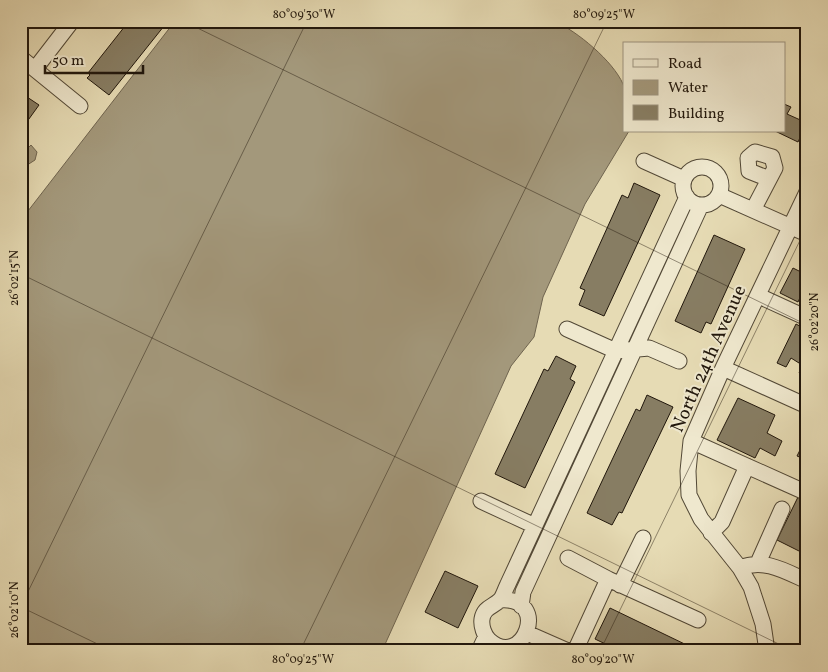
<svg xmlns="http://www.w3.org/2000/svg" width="828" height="672" font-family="Vollkorn,serif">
<rect width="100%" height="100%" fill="#e6dbb4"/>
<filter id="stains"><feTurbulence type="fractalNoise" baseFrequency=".004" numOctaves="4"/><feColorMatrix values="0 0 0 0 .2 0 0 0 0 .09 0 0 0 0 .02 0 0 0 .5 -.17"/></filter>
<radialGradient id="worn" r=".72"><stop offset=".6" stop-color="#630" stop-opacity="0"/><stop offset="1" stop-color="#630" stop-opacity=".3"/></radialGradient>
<!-- water -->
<path fill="#a3987b" stroke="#6f644f" d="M175,21h379c23,10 59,40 69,63 4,9 1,36 1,47h5l-44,73 -42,93 -9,40 -23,29 -129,285h-361v-431z
M31,145l6,7 -2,8 -14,9v-14z"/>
<!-- building -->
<path fill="#877d63" stroke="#21170c" d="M129,21h39l-59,74 -22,-17 3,-3 -2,-2z
M21,93l18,12 -18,25z
M784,104l7,3 -4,7 20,9 -9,19 -23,-11h9z
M634,183l26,12 -56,121 -25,-11 6,-15 -5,-2 42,-93 6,3z
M714,235l31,14 -34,75 -5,-2 -5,11 -26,-12z
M806,262l1,21 -9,19 -18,-9 13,-25 8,4z
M796,324l11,6v17l-8,16 -8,-5 -5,9 -9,-4z
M556,356l20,10 -6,13 5,3 -50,106 -30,-14 49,-105 4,2z
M807,358v19l-8,-4z
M647,395l26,12 -51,106 -3,-1 -7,13 -25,-12 49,-104 4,2z
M738,398l37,17 -8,18 15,8 -7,15 -15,-8 -5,10 -38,-18z
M807,436v24l-10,-4z
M798,497l9,4v54l-30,-15z
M445,571l33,15 -20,42 -33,-16z
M610,608l85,41 -1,2h-74l-25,-12z"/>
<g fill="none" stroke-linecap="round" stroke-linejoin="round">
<!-- minor casing -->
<g stroke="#524836" stroke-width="17">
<path id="minor" d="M21,58l59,48
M35,69l37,-48
M644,161l40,18
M683 186a19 19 0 1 1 38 0a19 19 0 1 1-38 0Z
M719,195l88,39
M753,210l22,-42 -3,-11 -17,-5 -7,6 1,13 20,8
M759,296l48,22
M567,329l49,22 33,-3 30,13
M723,368l84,38
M691,441l116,52
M481,501l54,25
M711,533l11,-11 25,-56
M568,558l40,21
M758,563l24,-54
M740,568c24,-10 45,3 67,13
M620,585l23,-47
M500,600c52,-4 23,71 -11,40 -5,-5 -8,-14 -7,-21 2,-12 11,-12 18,-19 3,-3 5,-10 7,-14l180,-389
M521,606l2,-14 178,-387
M527,633l41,18
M479,651l7,-15
M575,651l33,-72 90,41
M767,651l-4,-27 -12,-37 -11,-19 -39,-49 -12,-24 -1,-24 3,-30 32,-73 84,-176"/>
</g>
<!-- minor -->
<use href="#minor" stroke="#efe8ce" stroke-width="15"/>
</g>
<!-- ticks -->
<path fill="none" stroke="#21170c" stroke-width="1" stroke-opacity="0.45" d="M183,21l624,304M21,274l772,377M21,606l286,-585M21,607l91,44M300,651l307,-630M600,651l207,-425"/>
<g text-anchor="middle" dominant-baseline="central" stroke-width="4" stroke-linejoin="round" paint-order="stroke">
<!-- street labels -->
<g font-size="19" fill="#21170c" stroke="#efe8ce">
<text transform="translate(709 359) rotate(-66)">North 24th Avenue</text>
</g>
</g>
<!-- margin -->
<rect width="828" height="672" fill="none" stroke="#e6dbb4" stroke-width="55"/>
<!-- legend -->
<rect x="623" y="42" width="162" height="90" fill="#efe8ce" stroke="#9d9480"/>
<rect x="633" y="59" width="25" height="8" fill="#efe8ce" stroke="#9d9480"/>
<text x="668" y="68" font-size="15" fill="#21170c">Road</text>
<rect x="633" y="80" width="25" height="15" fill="#a3987b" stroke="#9d9480"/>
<text x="668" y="92" font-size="15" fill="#21170c">Water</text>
<rect x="633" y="105" width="25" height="15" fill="#877d63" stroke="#9d9480"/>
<text x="668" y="118" font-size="15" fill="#21170c">Building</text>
<!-- scale -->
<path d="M45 65v8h98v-8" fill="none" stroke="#21170c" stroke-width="2.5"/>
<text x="52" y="65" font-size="15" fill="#21170c" stroke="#efe8ce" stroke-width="4" paint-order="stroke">50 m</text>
<rect x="28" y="28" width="772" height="616" fill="none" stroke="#21170c" stroke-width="2"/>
<g font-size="12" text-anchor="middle" fill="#21170c">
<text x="304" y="18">80°09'30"W</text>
<text x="604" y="18">80°09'25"W</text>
<text transform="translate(14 278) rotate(-90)" y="4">26°02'15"N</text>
<text transform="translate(814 322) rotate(-90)" y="4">26°02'20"N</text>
<text transform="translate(14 610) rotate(-90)" y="4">26°02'10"N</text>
<text x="303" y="663">80°09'25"W</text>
<text x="603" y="663">80°09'20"W</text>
</g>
<rect width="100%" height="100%" filter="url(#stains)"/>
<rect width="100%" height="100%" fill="url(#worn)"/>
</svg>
